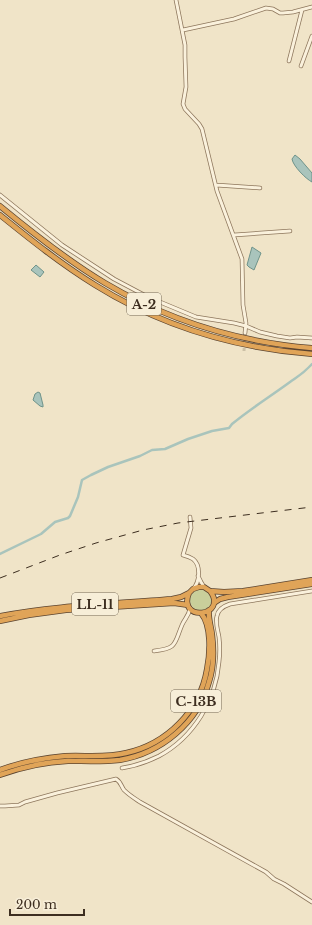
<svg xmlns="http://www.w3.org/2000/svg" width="312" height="925" font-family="'Libre Baskerville',serif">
<rect width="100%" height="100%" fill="#f0e4c8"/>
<!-- green -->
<path fill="#c9cf9b" d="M190 600a11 11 0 1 1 22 0a11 11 0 1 1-22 0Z"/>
<!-- water -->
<path fill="#a9c4bc" stroke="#6f938a" d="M295,155l5,4 12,14v9c-6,-3 -19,-16 -20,-23z
M252,247l9,6 -7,17 -5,-3 -2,-2z
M36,265l8,7 -4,5 -9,-7z
M38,392l2,1 3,12v2l-3,-1 -7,-6 2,-6z"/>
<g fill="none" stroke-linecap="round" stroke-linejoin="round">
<!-- canal -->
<path stroke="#a9c4bc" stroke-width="2.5" d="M0,554l41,-20 14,-12 13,-4 2,-2 8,-19 4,-17 9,-5 17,-8 32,-11 12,-6 13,-1 23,-10 24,-8 17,-3 3,-4c18,-15 39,-28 58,-42 10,-7 14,-9 22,-18"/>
<!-- minor-tunnel -->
<path stroke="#ccc0a6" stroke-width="3" stroke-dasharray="3 1.5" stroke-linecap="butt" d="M244,351l1,-18"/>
<!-- minor casing -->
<g stroke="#8d765c" stroke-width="4.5">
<path id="minor" d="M176,0l9,45v12l1,30 -3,17 2,5 14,15 3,5 15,62 25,68 1,46 3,18 -1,10
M183,30l51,-11 32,-11 7,1 7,4h3l10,-1 19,-5
M289,61l13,-51
M301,66l11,-30
M216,185l44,3
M0,195l62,50 52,34 34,18 48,20 38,6 12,3 14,6 17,4 13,2 7,-1 15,1
M234,235l56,-4
M190,517l1,11 -8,27c4,1 7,2 10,4 8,6 7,23 0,30
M198,576l3,6 3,5
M154,651c24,-3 20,-7 28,-26 3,-7 7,-9 8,-17
M122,768c13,-2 25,-6 37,-12 35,-19 57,-56 60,-94 1,-9 1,-17 0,-25 -1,-6 -4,-15 -2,-21 1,-7 7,-10 13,-12l82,-13
M0,806h5l14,-1 6,-3 32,-9 59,-14c5,3 5,7 8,11 5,5 10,8 16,12l126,70 8,7 10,5 28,18"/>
</g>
<!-- highway casing -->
<g stroke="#5b4430" stroke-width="6">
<path id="highway" d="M0,206c34,28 68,55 105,77 64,38 134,59 207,65
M0,215c31,25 61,49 95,70 66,41 140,63 217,69
M189,593c-12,30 40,23 21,-2
M214,603l6,-4 8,-2 84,-13
M0,616c57,-11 114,-12 172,-17l9,-2 8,-4 4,-4 6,-2h5l6,4 14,1 19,-1 69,-11
M0,621l29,-6 37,-5 108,-7 14,2
M0,770c21,-8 43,-12 65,-14 20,-1 41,2 61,-3 41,-9 74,-42 81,-84 3,-15 5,-43 -6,-56
M0,775c22,-8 45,-13 68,-14 17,0 35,1 52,-1 41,-7 78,-37 89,-78 5,-15 5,-32 3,-48 -1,-8 -4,-16 -3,-24"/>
</g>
<!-- minor -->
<use href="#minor" stroke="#faf1dc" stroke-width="3"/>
<!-- highway -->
<use href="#highway" stroke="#e0a458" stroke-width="4.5"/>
<!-- rail -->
<path stroke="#3d2e20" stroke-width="1" stroke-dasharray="7 7" stroke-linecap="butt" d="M0,578l60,-23 36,-12 47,-13 35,-7 134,-16"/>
</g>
<g text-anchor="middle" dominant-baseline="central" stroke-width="4" stroke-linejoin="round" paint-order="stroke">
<!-- shield labels -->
<g fill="#f7eed8" stroke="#756857" stroke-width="1">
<rect x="127" y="293" width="34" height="22" rx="3"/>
<rect x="72" y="593" width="46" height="22" rx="3"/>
<rect x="171" y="690" width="50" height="22" rx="3"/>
</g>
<g font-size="13" font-weight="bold" fill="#3d2e20">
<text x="144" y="304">A-2</text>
<text x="95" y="604">LL-11</text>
<text x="196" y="701">C-13B</text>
</g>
</g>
<!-- scale -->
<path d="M10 909v6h74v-6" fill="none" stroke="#3d2e20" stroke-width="2"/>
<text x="16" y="909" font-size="12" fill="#3d2e20" stroke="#f7eed8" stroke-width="3" paint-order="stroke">200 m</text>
</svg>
